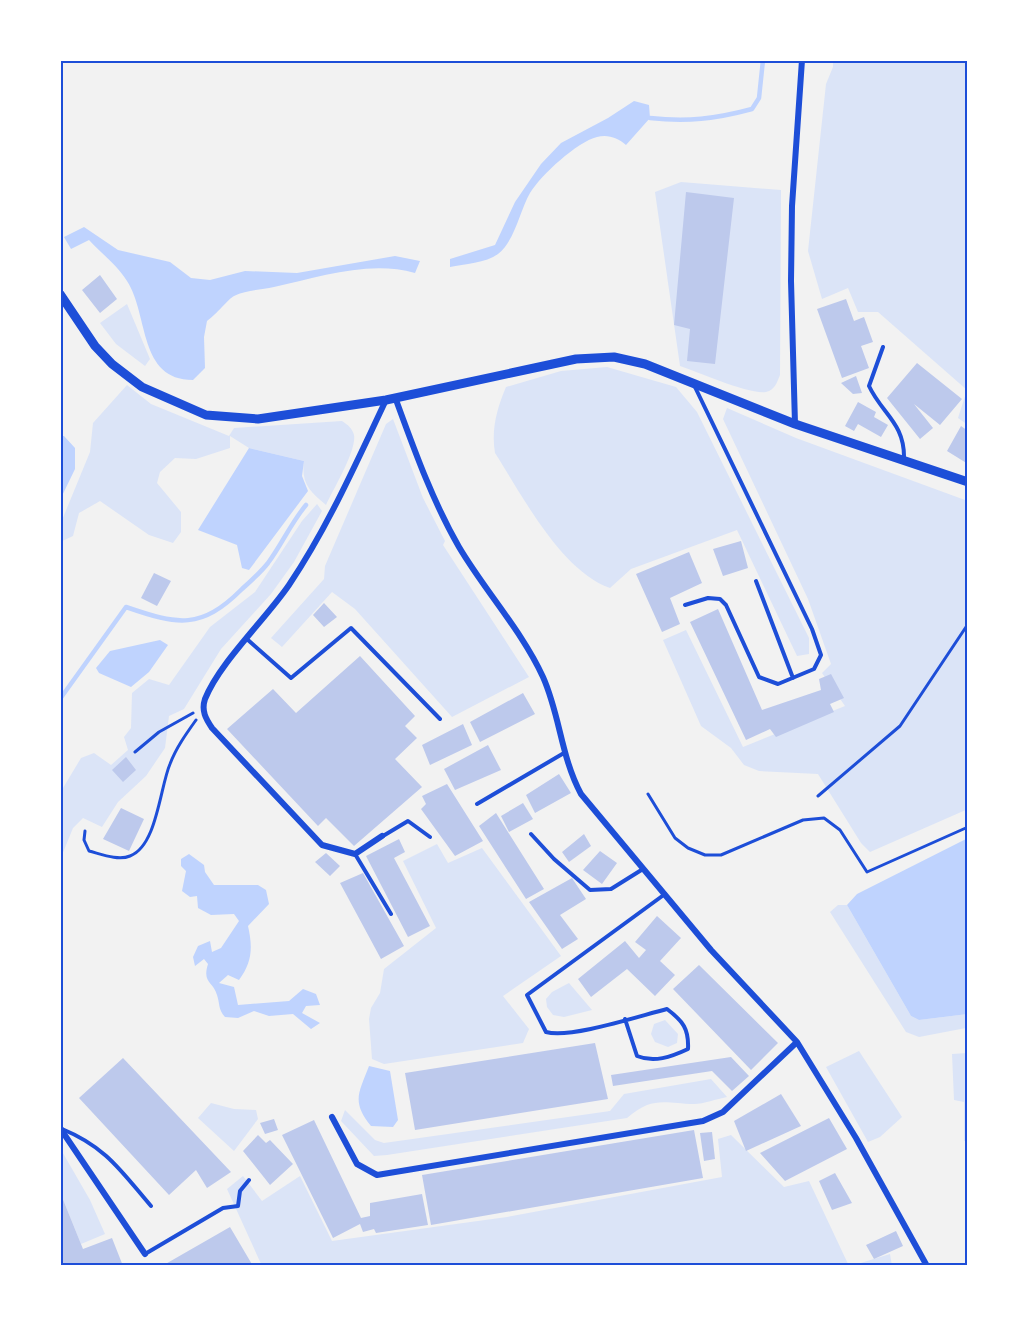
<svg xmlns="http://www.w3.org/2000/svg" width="1028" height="1326" font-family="'Source Sans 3',sans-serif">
<rect width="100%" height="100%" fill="#f2f2f2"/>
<!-- green -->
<path fill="#dbe4f7" d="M833,60h135v365l-10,-7 9,-28 -89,-78h-20l-10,-24 -26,11 -14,-48 18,-167 7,-17z
M681,182l100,8 -1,185c-3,7 -5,15 -14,17 -16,3 -68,-20 -86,-26l-25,-174z
M127,304l23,55 -5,7 -29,-22 -16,-21z
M607,367l69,20 21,25 112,226v16l-12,2 -60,-126 -106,39 -21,19c-49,-17 -88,-93 -115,-135 -4,-23 2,-45 11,-66l55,-16z
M127,385l24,19 78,32 5,-8 108,-7c6,4 10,7 12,14 3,15 -21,55 -28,70 -17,-14 -25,-22 -22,-44l-55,-13 -19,-12v12l-34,11 -21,-1 -15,14 -3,11 24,29v20l-8,11 -24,-8 -49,-34 -21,12 -6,23 -13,6v-17l30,-73 3,-29z
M727,408l69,30 169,62 3,7v302l-98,43 -9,-9 -43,-69 -59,-3 -15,-6 -13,-17 -30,-22 -38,-86 23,-10 57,117 102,-41 -23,-33 9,-9 -23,-65 -85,-180z
M393,419l30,79 22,43 -2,4 86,132 -77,40 -97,-108 -23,-17 -50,55 -11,-9 53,-59 1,-13 61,-142z
M317,504l5,7 -28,51 -23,32 -50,55 -37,60 -15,7 -4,32 -19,28 -28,26 -16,25 -19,-9 -10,10 -13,32v-67l21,-35 13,-5 17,12 17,-15 -4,-13 7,-9 1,-35 17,-14 20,6 41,-58 45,-35 47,-71z
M437,844l11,19 34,-15 79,108 -58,40 26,33 -6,14 -139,21 -12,-5 -3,-40 2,-11 9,-15 4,-24 52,-41 -33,-67z
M838,905h9l64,111 8,4 49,-6v127h-4v-39l-10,-2 -2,-46 15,-1 -1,-25 -47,9 -13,-5 -76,-120z
M569,983l23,27 -28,7 -11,-2 -6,-8 -1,-8 6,-7z
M665,1020l13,14 -1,9 -9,4 -13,-5 -4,-8 3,-10z
M859,1051l43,66 -22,20 -12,5 -42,-75z
M711,1079l16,18c-11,2 -23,7 -33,7 -30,-1 -42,-8 -67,14l-240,37 -13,1 -33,-35 4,-11 30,30 9,3 226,-32 14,-17z
M211,1103l23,6 22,1 2,9 -24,32 -36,-33z
M731,1135l53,52 25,-6 40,85h-587l-35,-77 16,-13 19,25 38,-25 32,65 175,-24 215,-40 -4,-38z
M60,1148l30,52 15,34 -24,10 -21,-52z
M890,1254l2,12h-41z"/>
<!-- water -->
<path fill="#bfd3fe" d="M634,101l15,4 1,13 -24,27c-8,-7 -18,-11 -29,-8 -20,5 -56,38 -67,56 -10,17 -15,48 -32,61 -12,9 -34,10 -48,13v-8l45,-14 20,-43 26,-38 20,-21 47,-25z
M84,227l34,23 52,12 21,16 19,2 35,-9 52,2 98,-17 25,5 -5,12c-46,-13 -95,4 -141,14 -13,3 -28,3 -40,9 -6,3 -17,18 -27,25l-3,16 1,31 -12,12c-55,0 -44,-65 -66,-99 -9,-15 -26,-28 -38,-41l-18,9 -7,-12z
M60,436h4l11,12v21l-15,31z
M249,448l55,13 -2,15 6,15 -59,79 -7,-2 -5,-23 -39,-15z
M160,640l8,5 -19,27 -18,15 -32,-14 -3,-5 14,-17z
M968,838v176l-49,6 -8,-4 -64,-111 10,-11z
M189,854l15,11 1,7 9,13h44l8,5 3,14 -21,22c5,22 4,36 -9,54l-11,-5 -9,8 15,4 4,18 51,-4 14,-12 13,5 4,11 -14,1 -4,7 18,10 -9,6 -18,-15 -24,2 -15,-5 -16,7 -13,-1c-7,-8 -5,-13 -8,-22 -4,-14 -15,-12 -9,-31l-4,-5 -9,7 -2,-9 5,-11 12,-5 2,11 9,-4 18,-27 -5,-7 -23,1 -13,-7 -1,-12 -7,1 -8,-6 4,-20 -5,-5v-7z
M369,1066l21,5 8,49 -5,7 -22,-1c-20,-25 -12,-33 -2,-60z"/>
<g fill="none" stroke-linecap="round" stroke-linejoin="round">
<!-- stream -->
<path stroke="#bfd3fe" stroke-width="4.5" d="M650,118c37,4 65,1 102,-9l7,-11 4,-38
M60,699l66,-92c52,18 75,23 116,-18 9,-8 19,-17 26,-26 14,-19 23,-40 38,-58"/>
</g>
<!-- building -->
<path fill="#bdc9ec" d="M686,192l48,6 -19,166 -28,-3 3,-32 -16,-4z
M100,275l17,24 -17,14 -18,-23z
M846,299l8,22 10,-4 9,25 -12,4 8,22 -27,10 -25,-69z
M917,363l45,36 -22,26 -26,-21 19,24 -13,11 -33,-41z
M856,376l6,17 -9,1 -12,-11z
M858,402l18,10 -2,5 14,8 -7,12 -23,-13 -4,7 -9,-5z
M961,426l7,5v33l-21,-13z
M741,541l7,27 -25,8 -10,-27z
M689,552l13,31 -32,15 10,26 -18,8 -26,-58z
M154,573l17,8 -14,25 -16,-8z
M324,603l13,14 -13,10 -11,-12z
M718,609l44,101 59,-20 -2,-11 12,-5 13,24 -14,6 4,8 -58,25 -6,-8 -24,11 -56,-118z
M360,656l55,60 -10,10 12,12 -22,21 27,28 -68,59 -28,-28 -8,8 -91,-97 46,-40 23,24z
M523,693l12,21 -55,28 -10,-20z
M463,724l9,21 -42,20 -8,-20z
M488,745l13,25 -46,20 -11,-21z
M126,757l10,13 -13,12 -11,-12z
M559,774l12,19 -36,20 -9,-18z
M447,784l36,57 -28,15 -34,-47 5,-5 -4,-8z
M523,803l10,16 -24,13 -8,-16z
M121,808l23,11 -15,32 -26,-12z
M496,813l48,76 -18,10 -47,-73z
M584,834l7,12 -22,16 -7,-10z
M399,839l6,13 -11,6 36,68 -22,11 -42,-81z
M600,851l17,12 -15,21 -19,-14z
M326,853l14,13 -10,10 -15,-14z
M363,873l41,73 -23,13 -41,-76z
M572,878l14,21 -26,16 18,24 -16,10 -33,-47z
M657,916l24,22 -21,23 15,14 -20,21 -28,-27 -36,28 -13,-18 47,-38 14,17 7,-8 -11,-8z
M699,965l79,78 -27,27 -78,-81z
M595,1043l13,56 -193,31 -10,-57z
M731,1057l18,19 -17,15 -20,-20 -99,15 -2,-11z
M123,1058l108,114 -24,16 -11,-18 -27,25 -90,-97z
M781,1094l20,32 -55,25 -12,-30z
M829,1118l18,31 -62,32 -25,-28z
M274,1119l4,11 -13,4 -5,-11z
M314,1120l47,98 9,-2v-13l52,-9 6,31 -52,8 -2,-4 -11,3 -3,-8 -27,14 -51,-103z
M694,1130l9,48 -272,47 -9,-50z
M712,1132l3,27 -11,2 -4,-28z
M258,1135l8,8 4,-3 23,24 -23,21 -27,-34z
M835,1173l17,30 -20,7 -13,-29z
M60,1192l23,57 29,-11 11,28h-63z
M230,1227l23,39h-91z
M896,1231l7,15 -29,13 -8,-14z"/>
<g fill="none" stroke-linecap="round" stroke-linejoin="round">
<!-- path -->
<path stroke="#1d4ed8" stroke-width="3" d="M135,752l24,-20 34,-19
M648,794l27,44 13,10 17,7h16l82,-35 21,-2 16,12 27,42 101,-45
M818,796l82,-70 68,-102
M85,831l-1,9 5,11c12,3 29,10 41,5 27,-10 30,-69 40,-92 6,-16 16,-30 26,-44"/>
<!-- service -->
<path stroke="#1d4ed8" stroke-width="4" d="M883,347l-14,39c13,28 36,37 35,73
M756,581l37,97
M685,605l23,-7 12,1 6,6 33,72 19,7 36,-15 7,-14 -9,-26 -118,-244
M248,640l43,38 60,-50 89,91
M477,804l87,-51
M531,834l23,25 36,31 21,-1 32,-20
M383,836l25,-15 22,16
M355,854l36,60
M625,1019l12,37c17,7 34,1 51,-7 1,-20 -5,-28 -21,-40 -28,7 -97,30 -121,23l-19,-37 138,-101
M62,1129c44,18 59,42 89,77
M145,1254l78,-46 15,-2 2,-15 9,-11"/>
<!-- minor -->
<path stroke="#1d4ed8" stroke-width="6" d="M395,397c19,52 37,103 64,150 26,44 63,84 84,130 17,38 18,80 38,117l130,156 86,92 59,96 71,128
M795,424l-4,-143 1,-75 10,-146
M382,836l-27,18 -33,-9 -110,-117c-6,-9 -11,-17 -7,-29 15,-37 60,-79 84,-114 39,-58 67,-122 97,-185
M332,1117l25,47 20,11 326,-54 20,-9 74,-70
M60,1128l85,126"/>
<!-- tertiary -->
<path stroke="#1d4ed8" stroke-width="9" d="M60,294l35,52 17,18 30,23 64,28 52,4 128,-19 190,-41 38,-2 31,7 150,60 173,58"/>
</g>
<!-- border -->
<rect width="1028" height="1326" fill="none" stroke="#ffffff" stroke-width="123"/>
<rect x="62" y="62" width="904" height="1202" fill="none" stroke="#1d4ed8" stroke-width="2"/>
</svg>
